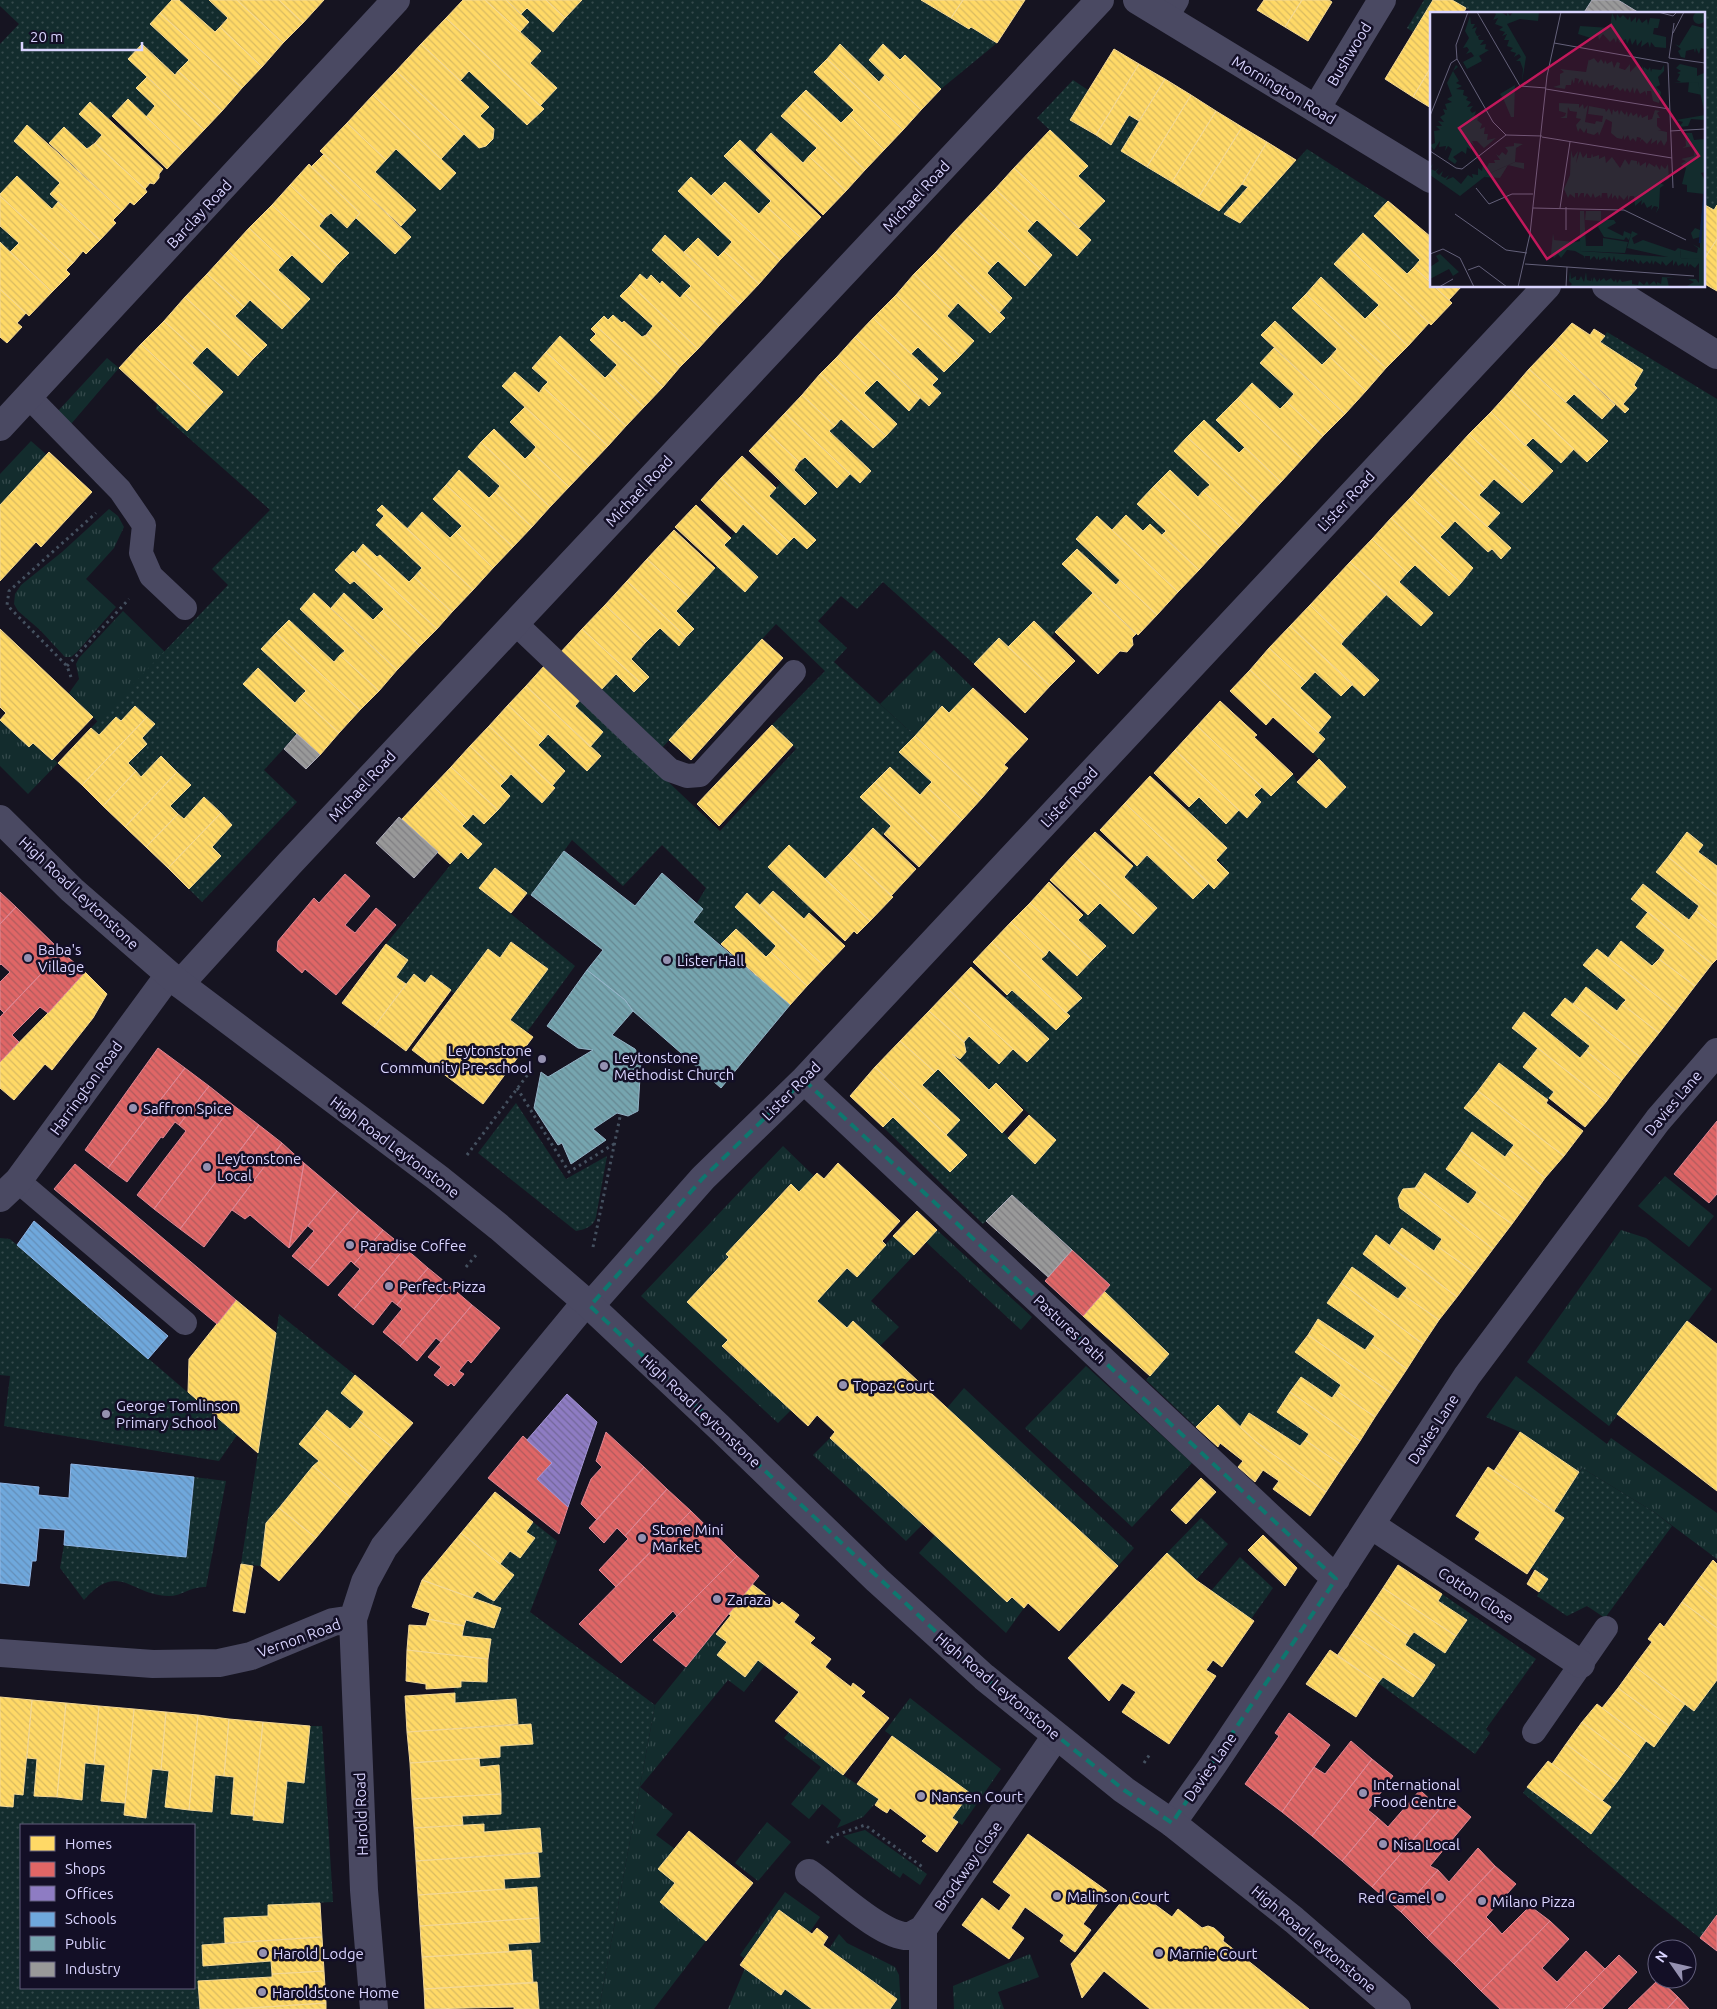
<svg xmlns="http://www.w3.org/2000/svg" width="1717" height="2009" font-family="Ubuntu,sans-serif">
<defs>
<pattern id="grass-tufts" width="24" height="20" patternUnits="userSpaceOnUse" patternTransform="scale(1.25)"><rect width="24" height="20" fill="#132c2d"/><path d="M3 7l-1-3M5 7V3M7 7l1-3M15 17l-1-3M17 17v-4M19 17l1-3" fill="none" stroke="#354a4c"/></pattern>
<pattern id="park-dots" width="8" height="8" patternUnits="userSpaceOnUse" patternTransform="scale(1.25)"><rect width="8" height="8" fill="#132c2d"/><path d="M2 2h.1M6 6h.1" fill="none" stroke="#354a4c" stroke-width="1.8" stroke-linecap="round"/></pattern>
<pattern id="homes-back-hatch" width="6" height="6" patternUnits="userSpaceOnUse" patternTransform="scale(1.25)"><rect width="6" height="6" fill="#ffd966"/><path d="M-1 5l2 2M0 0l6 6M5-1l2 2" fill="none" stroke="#d9ba61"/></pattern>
<pattern id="shops-back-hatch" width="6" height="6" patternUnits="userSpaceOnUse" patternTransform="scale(1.25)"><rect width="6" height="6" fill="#e06666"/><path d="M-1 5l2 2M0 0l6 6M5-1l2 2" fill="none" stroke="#b05b5e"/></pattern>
<pattern id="offices-back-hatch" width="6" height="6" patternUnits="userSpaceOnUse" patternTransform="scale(1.25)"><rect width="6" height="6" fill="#8e7cc3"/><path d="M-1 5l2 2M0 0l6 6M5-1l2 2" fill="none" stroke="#736799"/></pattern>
<pattern id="schools-back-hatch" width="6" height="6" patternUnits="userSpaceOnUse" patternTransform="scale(1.25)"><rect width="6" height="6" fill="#6fa8dc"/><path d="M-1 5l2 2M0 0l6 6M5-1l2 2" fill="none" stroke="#648eb8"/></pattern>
<pattern id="public-back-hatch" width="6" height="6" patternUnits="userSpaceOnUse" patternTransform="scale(1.25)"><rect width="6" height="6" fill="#76a5af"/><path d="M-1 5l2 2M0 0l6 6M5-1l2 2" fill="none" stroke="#668791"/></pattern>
<pattern id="industry-back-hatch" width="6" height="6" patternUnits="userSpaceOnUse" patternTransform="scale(1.25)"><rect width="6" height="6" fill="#999"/><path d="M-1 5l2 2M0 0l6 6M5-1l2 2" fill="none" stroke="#7f7e82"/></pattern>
</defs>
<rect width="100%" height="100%" fill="#161421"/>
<!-- grass -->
<path fill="url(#grass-tufts)" d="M107,358l12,10 -48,56 -13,-13z
M31,441l16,14 -47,50v-31z
M109,509l9,7 6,11 -10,21 -28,31 30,28 -39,45 -6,5h-6l-25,-27 -22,-19 -4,-7 1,-10 6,-9 41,-33z
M123,611l42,41 -67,70 -29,-29 10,-14 -3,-15 3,-6z
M934,650l39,38 -24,25 -7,-7 -27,30 -35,-32z
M0,720l29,27 4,-4 18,17 3,-1 4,4 -30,31 -28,-28z
M783,1146l31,30 -15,16 -9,-8 -64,70 3,3 -42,45 41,38 -6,7 69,63 -13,13 -137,-127z
M1665,1176l49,40 -25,31 -51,-41z
M937,1230l95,87 -11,13 -95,-88z
M1621,1230l25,8 66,51 -103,137 -82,-64z
M893,1236l21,19 -43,46 28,26 -19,19 -27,-25 -6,7 -30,-27 30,-33 10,9z
M1086,1366l106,97 -60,64 -107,-99z
M1516,1376l91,68 4,-6 106,75v46l-63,-47 -72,-44 -3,4 -59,-40 -34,-15z
M964,1388l170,160 -16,18 -171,-158z
M830,1438l93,86 -17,17 -93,-86z
M935,1535l72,67 5,-5 12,11 -18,25 -87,-80z
M714,1632l13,10 -9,13 27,22 13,-17 7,5 -21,27 -16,-12 -88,107 33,27 -17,21 19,14 -17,20 17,14 -15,19 46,39 -52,68h-55l56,-304z
M910,1698l91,71 -39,56 -10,-7 18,-25 -85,-62z
M789,1732l54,43 36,24 -16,18 -26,11 4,-8 -19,-16 -13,15 -18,-15 30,-37 -37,-29z
M767,1822l24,20 -33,39 -23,-18z
M865,1830l62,44 -7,11 -17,-12 -3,5 -57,-42z
M785,1892l35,25 -10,15 -31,-22 -35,48 -4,-3z
M839,1934l8,9 48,24 4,8 2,34h-11l7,-10 -68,-50z
M1030,1954l9,23 -41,15 6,17h-50l-1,-23z
M745,1968l40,21 27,20h-84z"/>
<!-- park -->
<path fill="url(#park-dots)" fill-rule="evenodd" d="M0,0h172l-22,24 39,36 -14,15 -33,-31 -14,15 19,18 -11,11 19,18 -9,11 -18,-18 -19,20 -19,-17 -11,12 23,21 -15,14 -23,-21 -15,15 -22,-17 -13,15 46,42 -10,11 8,8 -6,7 -35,-33 -17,18v-150l19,-20 -19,-18z
M179,0h30l19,18 -13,14z
M582,0h339l48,29 2,-2 26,16 -56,46 -36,-34 -5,5 -16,-16 -15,16 16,15 -6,7 -39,-37 -26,27 40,38 -13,13 -35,-33 -25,26 36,32 -14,15 -32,-30 -18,20 -29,3 47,45 -12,13 -34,-32 -14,14 -20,-19 -13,14 54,51 -14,15 -20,-19 -14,14 -19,-17 26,51 -11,12 -18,-16 -2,2 -13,-4 -7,-6 -20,22 33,30 -11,11 -17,-16 -3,2 -9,-8 -5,5 -4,-3 -14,12 27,36 -12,13 -45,-42 -28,31 16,15 -9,11 -24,-21 -13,14 23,21 -15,16 26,24 -11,12 -32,-30 -24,28 31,29 -11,12 -30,-28 -26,29 29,27 -12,12 -28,-26 -15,17 -25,-24 -5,4 7,7 -7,9 45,43 -13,14 -29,-27 -3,2 -22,-3 -3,-3 -17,19 15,14 4,-3 30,28 -11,11 -29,-27 -13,15 -17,-15 -14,16 45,42 -11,11 -58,-29 -15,16 45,42 -11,12 -37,-34 39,65 -33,36 33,32 -95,100 -13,-13 23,-42 20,-22 -28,-28 -20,22 -14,-13 20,-21 -29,-28 -20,20 -13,-14 19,-19 -5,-6 13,-14 -20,-18 -14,15 -22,14 -8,-7 137,-143 -16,-16 58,-59 -114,-101 1,-6 30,28 36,-39 -31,-29 15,-16 32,29 28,-31 -32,-29 15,-16 59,-1 -31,-29 14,-15 30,27 26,-29 -29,-27 12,-13 16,15 9,-10 39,36 16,-17 -10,-11 15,-16 -41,-38 21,-23 44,41 16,-17 -15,-14 23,-25 15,14c10,-3 13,-8 15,-19l-14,-13 9,-9 -29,-26 9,-10 59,54 15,-16 -3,-3 17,-18 -27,-25 -10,-31 9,-10 -8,-8 6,-6 26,24z
M1424,0h9l-20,32 -6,-4z
M1452,0h140l-9,14h-107z
M1618,0h99v205l-3,5 -11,-6v-190h-62z
M1073,80l15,10 -18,30 41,25 18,-30 10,6 -17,30 97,60 23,-27 6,3 -24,27 16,9 67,-74 81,52 -14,16 46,43 -13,14 -72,-10 44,41 -14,14 -45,-41 -27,30 44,41 -15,16 -48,-44 -13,14 13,13 -14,15 34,31 -14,15 -28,-26 -36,37 29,27 -6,6 -35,-33 -30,31 36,34 -12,12 -28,-27 -33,34 29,27 -4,4 -12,-11 -7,7 -17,-16 -14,15 -16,-13 -20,22 44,41 -4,5 -39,-36 -15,15 31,29 -43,45 -42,9 -9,-9 -25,26 -91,-82 -26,27 -16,-13 -23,25 29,27 -13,14 81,74 -16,16 33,30 -12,13 -30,-28 -15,15 16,44 -10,11 -9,-9 -47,51 -36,-34 -21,22 45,43 -9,9 -31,-28 -14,15 -12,-13 -12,14 41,39 -10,11 -30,-28 -15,15 -30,-21 12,-14 -6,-6 9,-15 -44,-43 -39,41 -51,-46 -41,55 -52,-7 96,78 -48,66 -17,-12 38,-51 -36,-27 -12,16 -12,-9 -34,44 -23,-17 -6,7 -11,-8 -8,9 -10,-7 12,-17 -22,-16 75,-92 7,7 -6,-33 49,-52 31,29 13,-14 -3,-3 13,-15 -27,-26 10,-11 39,37 14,-14 -11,-10 -15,-41 6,-7 139,132 76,-82 -24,-24 53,-54 -49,-47 -115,125 -61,-58 16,-17 18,18 15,-15 -18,-18 29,-31 19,18 15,-17 -18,-18 41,-45 27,25 14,-13 -34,-33 19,-21 34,31 17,-18 -25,-41 12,-14 24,23 12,-12 -23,-23 11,-13 33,30 12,-13 10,9 11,-12 -42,-40 12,-12 32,29 24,-24 -33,-31 13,-13 31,30 12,-12 9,7 3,-20 6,-6 -27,-25 7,-7 26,25 16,-16 -13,-40 11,-13 32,30 14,-14 -5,-6 13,-15 -25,-25 11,-12 27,24 27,-30 -25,-24 10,-11 39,36 15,-16 -12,-12 26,-27 -27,-25 10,-10 -51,-48z
M0,226l19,17 -9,9 -10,-10z
M1607,332l110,67v467l-19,-14 5,-7 -15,-12 -31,39 42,34 -10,14 -46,-36 -12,15 17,13 -11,15 28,23 -13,16 -31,-24 -13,16 -11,-9 -14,16 43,35 -9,11 -31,-24 -13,17 -9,-6 -12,17 38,31 -10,12 -56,-45 -12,14 26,21 -15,19 31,25 -6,8 -49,-36 -35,44 50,37 -9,12 -33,-25 -26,37 31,23 -9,12 -42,-31 -11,15 -12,1 -5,9 2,10 42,31 -8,12 -32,-23 -13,18 -13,-11 -12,19 43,34 -9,11 -46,-32 -25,36 48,33 -10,14 -47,-31 -23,33 46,33 -9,13 -31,-21 -24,34 32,23 -9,12 -50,-33 -10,14 -22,-21 -22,21 -50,-47 23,-26 -65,-63 6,-6 -98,-90 -29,29 -100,-97 10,-10 57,54 16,-16 -20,-20 14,-15 -38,-35 16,-16 97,94 21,-23 -59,-57 -8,7 -37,-36 7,4 5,-16 5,-6 30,28 14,-15 14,13 22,-23 -44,-41 7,-8 44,40 14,-14 -4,-3 16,-16 -41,-38 8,-9 28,26 28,-30 -27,-26 8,-8 3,3 11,-12 33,31 24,-26 -33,-31 11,-13 2,2 10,-11 46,44 16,-16 6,5 14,-15 -12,-15 10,-10 -40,-38 12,-13 27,26 36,-36 9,9 22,-22 4,8 29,26 20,-21 -33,-34 12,-13 -7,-7 13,-16 -31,-29 15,-16 26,24 12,-12 12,12 14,-16 -38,-36 46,-50 34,32 12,-13 -34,-31 16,-17 46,18 12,-15 -33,-31 15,-16 33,31 4,-3 9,10 10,-11 -24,-21 13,-14 -21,-18 15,-16 28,24 31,-31 -28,-26 8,-8 28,25 13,-14 -8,-47 8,-8 28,25 13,-14 10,8 4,-3 -6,-6 14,-16 -3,-3 9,-15 -43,-28z
M516,1103l50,76 41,-23 -11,61c-3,10 -10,12 -20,14l-98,-78z
M0,1238l10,1 7,6 220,190 -18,26 -215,-35 6,-50 -10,-1z
M279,1314l76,61 9,37 -14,17 -23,-18 -28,33 20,17 -53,62 -5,43 -20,-2z
M1582,1468l72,44 18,14 -67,92 -18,-12 -20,10 -30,-20 11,-17 -17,-11 33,-50 -10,-7z
M194,1477l32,4 -20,106c-15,-1 -24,9 -37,9 -38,0 -50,-36 -85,4l-24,-32 4,-23 122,11z
M1201,1518l27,26 -32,36 -29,-27z
M533,1522l24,19 -27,71 125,93 -56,304h-62v-26h-4l-2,-32 -22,1 -1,-8 32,-2 -3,-55 -32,2 -1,-10 36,-2 -2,-24 4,-1 -2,-23 -56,3v-8l-21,1 -1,-9 39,-2 -2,-49 -19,2 -1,-9 21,-12 32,-2 -1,-20h-13l-2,-25 -61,4 -1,-16h7v-6l26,1 4,-43 -29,-3 4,-16 28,8 7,-20 -29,-10 5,-7 17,10 6,-37 10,-13 10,7 6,-26z
M1240,1557l33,31 -22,31 -40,-28z
M1442,1594l94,65 -50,70 4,4 -15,21 -97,-71 5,-6 30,20 22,-32 -30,-20 9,-13 31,21 22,-33 -29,-19z
M1717,1680v235l-17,23 -66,-52 -111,-93 4,-6 64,47 19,-27 -8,-6 44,-60 23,-15 16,-22 9,7z
M310,1726h12l11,176 -65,3v11l-44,2 1,25 -23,2 1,21 68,-5 1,16 -74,4 2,28h-200v-203l13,1 1,-13h9l4,-36 10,1 -3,37 48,4 3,-37 20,2 -4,36 24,2 -1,12 22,3 6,-49 17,2 -3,36 46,5 3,-37 19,2 -3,37 22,2v4l30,3 4,-42 17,2zM21,1825h173v163h-173z"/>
<!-- homes -->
<path fill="url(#homes-back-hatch)" stroke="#f4d894" d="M172,0h7l36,32 5,-5 42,40 -20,21 -82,-75z
M209,0h28l46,43 -21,24 -42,-40 8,-9z
M237,0h42l24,23 -20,20z
M279,0h45l-21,23z
M463,0h22l56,51 -11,12 27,25 -17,18 -94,-88z
M485,0h21l23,22 -9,10z
M506,0h40l19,18 -12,14 -26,-24 -6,6z
M546,0h36l-17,18z
M921,0h42l-12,18z
M963,0h62l-28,43 -26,-16 -2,2 -18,-11z
M1264,0h38l-17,27 -28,-17z
M1302,0h27l3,2 -24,39 -23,-14z
M1433,0h19l14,8 -3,6h-32v53l-18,30 -28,-18z
M160,13l82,75 -20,23 -44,-40 11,-11 -39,-36z
M446,18l98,91 -17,16 -58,-54 -9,10 -39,-37z
M142,44l33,31 3,-4 44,40 -18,19 -76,-71z
M421,44l68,63 -9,9 14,13 -1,10 -7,7 -7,2 -83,-77z
M840,44l39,38 6,-7 36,35 -18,20 -76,-71z
M883,44l17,16 5,-5 36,34 -20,21 -52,-50z
M1114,49l25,15 -43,71 -26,-15z
M827,59l76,71 -19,20 -35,-35 5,-5 -40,-38z
M1139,64l26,15 -26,42 -10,-6 -18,30 -15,-10z
M1431,67v41l-18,-11z
M396,71l68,63 -23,25 -68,-64z
M147,77l57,53 -21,22 -37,-35 9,-11 -19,-18z
M1165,79l26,16 -44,72 -26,-16z
M806,90l35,33 8,-8 35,35 -19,20 -71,-68z
M373,95l83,78 -16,17 -44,-41 -10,11 -39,-37z
M1191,95l25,16 -44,71 -25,-15z
M128,99l55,53 -16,17 -55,-53z
M90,102l73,67 -4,5v4l-5,6 -4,-1 -5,6 -50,-46 7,-8 -23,-21z
M794,102l71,68 -19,21 -37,-35 8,-8 -36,-32z
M1216,111l26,16 -44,71 -26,-16z
M347,123l39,37 -11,12 41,38 -15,16 -81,-75z
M27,125l95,86 -9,9 3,3 -16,17 -50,-46 10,-11 -46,-42z
M64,127l23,22 8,-6 50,46 2,3 -13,13 -4,-3 -8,9 -73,-68z
M1242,127l25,15 -25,42 -23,27 -21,-13z
M1050,130l38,36 -10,10 27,25 -26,27 -65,-60z
M771,133l32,30 6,-7 37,35 -23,24 -67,-65z
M740,140l81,77 -20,21 -35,-32 5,-5 -47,-45z
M1267,142l29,18 -56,63 -16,-9 24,-27 -6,-3z
M324,154l87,83 -16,17 -39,-36 4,-5 -49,-46z
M309,164l51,49 -13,15 -16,-15 -6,5 -35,-33z
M1014,168l77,72 -14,16 -40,-36 -4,4 -38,-35z
M17,176l35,33 6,-7 42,38 -14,14 -3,-3 -10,12 -73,-67v-2z
M691,177l89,83 -21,24 -35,-33 8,-9 -54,-51z
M725,182l34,32 7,-8 35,32 -21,22 -69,-64z
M290,185l35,33 -6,8 30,27 -12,12 -65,-60z
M995,189l38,35 -6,7 25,24 -12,14 -64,-60z
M0,196l73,67 -7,7 4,4 -18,18 -42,-40 9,-9 -19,-17z
M1388,201l43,36v46l-17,-16 6,-7 -46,-44z
M1703,204l11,6 3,-5v34l-14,22z
M272,205l65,60 -15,18 -30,-28 -7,7 -36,-34z
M976,209l64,60 -15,17 -27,-25 -6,6 -38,-35z
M249,228l36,34 -7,8 32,29 -14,15 -68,-63z
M954,232l38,35 -5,6 25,25 -13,15 -63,-61z
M1363,233l44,41 7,-7 17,16v3h3l18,17 -21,22 -82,-77z
M665,235l75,69 -21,22 -35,-33 7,-7 -39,-36z
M698,238l20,19 6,-6 35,33 -19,20 -56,-52z
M1717,239v52l-14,-8v-22z
M0,242l52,50 -23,24 -29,-27z
M1349,248l80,75 -21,23 -36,-34 7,-7 -45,-41z
M228,251l68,63 -14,15 -32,-29 -6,7 -37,-33z
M936,252l69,66 -15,15 -32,-30 -6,7 -38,-36z
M207,274l37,33 -9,9 32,29 -14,14 -68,-62z
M640,274l7,6 4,-5 9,9 2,-3 18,17 4,-5 35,33 -21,23 -67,-64z
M914,274l38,36 -5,6 27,25 -14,15 -64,-61z
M1321,277l44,42 7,-7 36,34 -22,22 -80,-74z
M631,285l67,64 -18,18 -34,-32 7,-9 -33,-30z
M1434,286h28l-13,14z
M0,289l26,24 -9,10 5,4 -15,16 -7,-6z
M1306,294l80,74 -20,23 -36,-34 7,-8 -45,-41z
M896,295l64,61 -16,16 -26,-25 -7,7 -38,-36z
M185,297l68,62 -15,17 -31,-29 -7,7 -36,-33z
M613,315l9,8 2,-2 18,16 4,-2 34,32 -17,20 -68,-62 9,-9 4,4z
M873,318l65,61 -6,6 9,8 -12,13 -74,-69z
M164,321l36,33 -8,9 31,29 -14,15 -68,-63z
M1275,321l47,44 8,-8 36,34 -21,23 -84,-79z
M1572,323l18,12 4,-6 11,7 -5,6 43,28 -9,15 3,3 -14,16 6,5 -4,4 -73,-68z
M595,325l68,62 -19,20 -35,-33 8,-9 -27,-25 6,-6 -5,-5z
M560,336l45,42 4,-4 35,33 -18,19 -80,-74z
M855,337l65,61 -11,13 -32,-31 -8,8 -32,-31z
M141,344l68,63 -22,24 -68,-63z
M1552,345l63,60 -13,14 -28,-25 -8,8 -37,-33z
M1274,348l71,66 -22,22 -36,-34 7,-8 -34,-31z
M546,352l80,74 -18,20 -65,-59 5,-5 -16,-14z
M837,357l32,31 -5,5 33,31 -11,12 -66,-62z
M1529,369l79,72 -21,21 -76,-72z
M515,372l24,21 4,-6 65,59 -19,20 -87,-80z
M820,374l66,62 -13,12 -32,-29 -6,7 -33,-31z
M1252,383l28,26 7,-7 36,34 -21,23 -64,-61z
M1511,390l63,59 -13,14 -28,-25 -8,8 -34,-34z
M802,395l33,31 -6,5 42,40 -11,12 -75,-70z
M1238,398l64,61 -21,23 -65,-62z
M525,407l64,59 -20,21 -37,-35 4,-5 -26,-25z
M1491,412l62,59 -21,22 -63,-59z
M785,413l65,61 -13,14 -32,-31 -6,5 -32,-30z
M1204,420l35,33 6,-6 36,35 -21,22 -73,-67z
M494,429l31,30 7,-7 37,35 -19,20 -69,-65z
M767,432l32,30 -5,8 23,23 -12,12 -56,-54z
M1469,434l63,59 -10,10 -28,-24 -9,10 -36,-33z
M1187,437l73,67 -20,22 -37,-35 7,-6 -36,-34z
M481,442l69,65 -18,20 -37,-35 5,-6 -32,-29z
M49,452l43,40 -51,55 -5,-5 -36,39v-76z
M742,456l34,32 -7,8 47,44 -9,9 -13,-12 -5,5 -68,-64z
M1449,456l36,33 -6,6 21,18 -13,14 -56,-52z
M459,470l30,28 6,-6 37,35 -19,20 -67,-62z
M1170,470l28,27 5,-6 37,35 -20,21 -66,-61z
M1431,475l80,73 -10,11 -9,-10 -4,3 -33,-31 -8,9 -36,-33z
M721,478l68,64 -12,13 -34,-31 -7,9 -35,-33z
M446,485l67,62 -20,21 -37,-36 6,-6 -29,-27z
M1154,486l66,61 -21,23 -37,-35 4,-4 -29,-27z
M1411,497l36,33 -7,7 33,31 -12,15 -70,-65z
M382,505l91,85 -21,22 -38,-35 8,-9 -46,-43 8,-9 -7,-6z
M696,505l35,33 -7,7 34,32 -13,15 -70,-65z
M422,512l28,26 6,-6 37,36 -20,22 -66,-61z
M1126,515l17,16 7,-7 49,46 -21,22 -66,-62z
M1097,516l81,76 -21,23 -81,-76z
M1391,518l70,65 -12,13 -34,-31 -8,8 -35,-34z
M674,530l41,38 -26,29 -42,-38z
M1372,539l35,34 -8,9 34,31 -12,13 -71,-64z
M363,544l14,13 3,-2 29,27 5,-5 38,35 -15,17 -82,-75z
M1077,549l39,36 4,-5 37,35 -19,20 -76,-71z
M353,551l84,78 -17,17 -38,-35 2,-2 -30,-28 -4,3 -15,-14z
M647,559l42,38 -13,14 18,18 -8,8 -59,-56z
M1350,562l37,32 -42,45 -35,-34z
M627,581l59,56 -7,9 -19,-18 -15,15 -40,-38z
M314,593l83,77 -18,21 -39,-36 5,-4 -45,-42z
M344,593l29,27 9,-9 38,35 -23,24 -66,-62z
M1093,593l43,41 -4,4 1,7 -6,7 -7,-1 -22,23 -43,-42z
M605,605l40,38 -14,16 18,18 -7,7 -60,-55z
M1310,605l35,34 -4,5 38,36 -15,16 -74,-70z
M289,620l45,42 6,-7 39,36 -19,19 -84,-77z
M1034,621l41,40 -25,25 -42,-39z
M1290,626l63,58 -12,12 -26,-24 -9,10 -37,-34z
M0,629l93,88 -41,43 -19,-17 -4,4 -29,-27 6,-7 -6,-6z
M582,629l60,55 -8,8 -18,-18 -16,17 -41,-37z
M276,633l84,77 -21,23 -39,-36 6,-6 -45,-42z
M999,638l51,48 -25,27 -51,-49z
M762,639l21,19 -92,102 -22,-20z
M1269,648l37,34 -6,6 31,29 -13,16 -68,-63z
M545,665l36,34 -6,7 28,26 -13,15 -64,-61z
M258,668l37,35 5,-6 39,36 -19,22 -77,-71z
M1250,670l75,69 -12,14 -40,-36 -7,8 -36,-34z
M526,686l75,70 -14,15 -39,-37 -4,5 -36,-34z
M973,688l55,51 -24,26 4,3 -26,30 -67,-62 27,-30 7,7z
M1220,701l37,34 -3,2 39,37 -22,22 -74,-70z
M508,705l36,34 -6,6 27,26 -13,15 -63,-60z
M135,706l12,11 -65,68 -24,-22 33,-35 8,7 17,-18 5,4z
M147,717l8,7 -13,14 5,6 -19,19 8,8 -33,35 -21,-21z
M772,725l21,20 -74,81 -22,-22z
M489,726l66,62 -13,15 -31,-29 -5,6 -36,-34z
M1197,726l65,61 -8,8 7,7 -14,16 -72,-68z
M915,736l67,62 -20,22 -35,-33 5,-5 -33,-30z
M470,746l36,34 -6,6 10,10 -12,14 -47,-43z
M1175,750l64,60 -13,14 -27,-27 -10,10 -35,-34z
M161,756l16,16 -52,55 -22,-21 33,-35 5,6z
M1319,759l27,28 -20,21 -29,-26z
M451,767l47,43 -14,14 -11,-10 -5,6 -35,-34z
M890,767l30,28 7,-8 35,33 -22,24 -65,-62z
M177,772l14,13 -21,21 8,8 -32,33 -21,-20z
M1150,776l77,72 -11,12 13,13 -15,16 -89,-86z
M875,782l65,62 -21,23 -35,-33 7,-8 -31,-29z
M433,786l35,34 -6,6 20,18 -14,15 -7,-7 -11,12 -48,-45z
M204,797l17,16 -53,55 -22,-21 32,-33 6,5z
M1125,803l84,80 -16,16 -46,-44 -10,11 -37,-36z
M221,813l11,12 -20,22 9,9 -32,33 -21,-21z
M873,828l43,41 -25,27 -43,-41z
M1095,832l38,34 -9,11 33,31 -12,13 -72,-66z
M1687,832l16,13 -5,7 19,14v30l-49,-39z
M789,845l81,76 -13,13 -3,-3 -9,10 -77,-74z
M848,855l45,42 -23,24 -45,-42z
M1073,855l72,66 -12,13 -33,-31 -12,12 -38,-35z
M1668,857l49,39v32l-21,-17 3,-5 -43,-34z
M495,868l32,25 -16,20 -32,-25z
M1049,882l34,33 -5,5 28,26 -14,14 -62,-57z
M1643,884l46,36 7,-9 21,17v31l-5,5 -81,-65z
M773,891l31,28 5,-6 36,33 -20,21 -66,-61z
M747,893l78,74 -18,19 -36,-34 5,-6 -41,-39z
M1030,903l62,57 -15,16 -28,-26 -3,5 -35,-33z
M1648,912l64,52 -17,22 -36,-27 6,-9 -29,-23z
M1011,922l35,33 -5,4 41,39 -16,15 -74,-71z
M736,929l30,28 5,-5 36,34 -17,19 -69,-61z
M1621,941l31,25 7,-7 36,27 -19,25 -68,-53z
M511,942l37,27 -38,51 23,17 -50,67 -71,-54 76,-101 12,9z
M992,942l78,74 -14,14 -44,-40 -5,5 -34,-33z
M386,944l22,16 -12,17 10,7 -32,43 -32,-24z
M1597,949l79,62 -17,22 -37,-29 4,-4 -43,-35z
M971,967l78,72 -22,23 -78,-72z
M85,972l22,22 -14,24 -41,52 -7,-6 -31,36 -14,-12v-26l48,-49z
M414,974l11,9 6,-8 20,15 -45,61 -32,-24z
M1586,987l31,24 5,-7 37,29 -19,24 -67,-53z
M949,990l64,59 -14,15 -30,-28 -5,6 -35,-31z
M1565,998l75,59 -18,23 -36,-29 4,-5 -39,-31z
M929,1011l35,31 2,10 -6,7 -8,-5 37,36 7,-7 27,27 -21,23 -64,-64 -3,3 -35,-31z
M1524,1012l56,46 6,-7 36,29 -16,22 -94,-74z
M900,1041l35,31 -13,13 38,35 -14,15 -71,-68z
M1538,1048l68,54 -21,25 -36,-29 5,-6 -31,-25z
M1499,1063l49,37 -2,3 37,28 -19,25 -86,-65z
M875,1067l92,88 -17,17 -57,-55 -10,10 -33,-31z
M1478,1091l86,65 -19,22 -35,-28 4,-5 -50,-37z
M1029,1115l27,25 -21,24 -27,-26z
M1472,1132l33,25 5,-7 35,28 -17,24 -68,-52z
M1460,1150l68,52 -16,22 -38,-27 3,-5 -31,-23z
M838,1163l62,58 -18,20 4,4 -29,32 -10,-9 -30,33 30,27 6,-7 265,245 -59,65 -31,-28 -4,5 -12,-11 -5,5 -177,-164 5,-6 -18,-17 -9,11 -86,-80 6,-6 -41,-38 42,-45 -3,-3 65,-70 8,8 18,-19 7,6z
M1425,1173l43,31 6,-7 38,27 -19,25 -78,-61z
M1415,1188l78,61 -18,24 -38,-27 5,-7 -42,-31 -2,-10 5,-9z
M917,1211l20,19 -23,25 -21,-19z
M1402,1228l32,23 3,-5 38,27 -18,24 -68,-51z
M1376,1235l81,62 -18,23 -37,-26 5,-6 -44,-34z
M1352,1267l46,32 4,-5 37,26 -16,24 -82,-61z
M1341,1283l82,61 -16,25 -37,-26 5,-7 -48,-33z
M1104,1291l65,63 -19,22 -67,-60z
M236,1300l40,33 -18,120 -70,-61 1,-33z
M1318,1319l47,31 5,-7 37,26 -16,24 -83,-58z
M1687,1321l30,23v147l-100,-77z
M1308,1335l83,58 -16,24 -38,-26 4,-6 -46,-33z
M355,1375l58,48 -21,24 -34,-27 6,-8 -23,-19z
M1301,1377l31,21 5,-7 38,26 -15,24 -70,-49z
M1290,1392l70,49 -17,25 -38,-26 4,-6 -32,-22z
M1218,1405l38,37 70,50 -16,24 -37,-27 6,-8 -16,-11 -8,12 -17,-15 5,-6 -23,-18 -2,4 -22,-20z
M327,1410l23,19 8,-9 34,27 -22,26 -56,-47z
M1249,1413l51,33 5,-6 38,26 -17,26 -70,-50 -16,-15z
M314,1426l56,47 -20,24 -37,-31 6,-5 -20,-17z
M1520,1432l59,40 -25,39 -60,-40z
M313,1466l37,31 -34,41 -37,-30z
M1488,1467l76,51 -37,56 -52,-35 5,-7 -24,-16z
M1201,1478l15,14 -30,32 -15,-14z
M495,1492l38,30 -7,10 9,6 -15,20 -10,-7 -10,13 -39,-31z
M279,1508l37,30 -37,43 -18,-15 5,-43z
M461,1533l53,42 -20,26 -17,-10 -5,7 -50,-18z
M1263,1535l34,33 -12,18 -37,-36z
M1167,1553l29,27 58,41 -32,46 -9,-7 -7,10 10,6 -47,68 -47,-32 14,-20 -14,-9 -13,18 -41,-43z
M1713,1560l4,4v35l-21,-16z
M241,1564l12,2 -8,47 -12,-2z
M1398,1565l44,29 -4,7 29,19 -11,16 -73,-48z
M1535,1570l13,9 -9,13 -12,-8z
M422,1580l79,28 -7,20 -28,-8 -2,6 -36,-7 2,-6 -18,-6z
M1696,1583l21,16v29l-35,-26z
M752,1584l27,21 3,-3 17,13 -5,7 21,16 -5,5 21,16 -6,8 26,20 2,-4 12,9 -4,4 28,22 -46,57 -68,-54 24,-29 -41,-32 -13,17 -28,-22 10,-13 -11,-8 15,-19 -2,-1z
M1383,1588l73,48 -11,17 -31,-21 -4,5 -41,-28z
M1682,1602l35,26v52l-23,31 -60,-45 18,-24 -4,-3 12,-16 4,4z
M1369,1609l41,28 -5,8 30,20 -11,17 -72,-48z
M428,1619l36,7 -2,10 29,3 -3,20 -81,-9 2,-25 17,1z
M1352,1634l72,48 -11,15 -30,-20 -5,6 -41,-27z
M407,1650l81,9 -1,23 -26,-1v6l-35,2v-5l-20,-3z
M1330,1650l48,33 -22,34 -50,-33z
M1634,1666l51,38 -16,22 -51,-38z
M1618,1688l51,38 -15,21 -52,-39z
M455,1693v10l61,-4 2,25 -111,8 -2,-36z
M0,1697l32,3 -9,95 -9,-1 -1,13 -13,-1z
M32,1700l34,3 -9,94 -23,-1 3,-37 -10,-1z
M66,1703l33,3 -5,58 -9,-1 -3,37 -25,-3z
M1597,1704l49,37 -13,19 -51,-38z
M99,1706l35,3 -9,94 -24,-2 4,-36 -11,-1z
M134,1709l32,3 -5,58 -9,-1 -6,49 -22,-3z
M166,1712l32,3 -9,95 -24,-3 4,-36 -8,-1z
M198,1715l31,4 -5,57 -9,-1 -3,37 -23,-2z
M229,1719l34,3 -10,94 -22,-2 3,-37 -10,-1z
M263,1722l47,4 -6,57 -17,-2 -4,42 -30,-3z
M1582,1722l51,38 -16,22 -51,-38z
M531,1724l2,20 -33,2v11l-90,6 -3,-31z
M892,1736l78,57 -18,25 6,4 -21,30 -15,-11 5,-5 -37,-28 -3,5 -5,-3 -7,-5 4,-6 -22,-15z
M1566,1744l51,38 -15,19 -50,-37z
M479,1758l1,9 19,-2 2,29 -89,5 -2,-36z
M1548,1761l63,46 -20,27 -64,-47z
M501,1794v20l-39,2 1,9 -49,3 -2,-29z
M484,1824v8l56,-4 2,24 -126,9 -2,-33z
M689,1831l64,52 -47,58 -46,-39 15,-19 -17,-14z
M1028,1834l79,57 -24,33 8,6 -16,22 -15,-11 4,-6 -39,-28 -14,21 13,10 -15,21 -47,-34 20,-27 17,13 12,-16 -18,-13z
M538,1853l2,24 -36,2 1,10 -87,6 -2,-34z
M537,1887l2,31 -119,8 -2,-31z
M1136,1895h6l30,22 6,-8 24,19 6,-2 6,2 10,9 -1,4 86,68h-159l-46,-38 -22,27 -11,-34 52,-64z
M320,1903l2,34 -97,6 -1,-25 44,-2v-11z
M779,1910l33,24 5,-6 11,9 -5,8 74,54 -7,10h-78l-27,-20 -4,6 -41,-30z
M539,1918l1,24 -32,2 1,8 -87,5 -2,-31z
M322,1937l2,34 -52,3 -1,-13 -68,5 -1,-21z
M531,1950l2,33 -109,6 -2,-32z
M324,1971l2,32 -92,6h-34l-2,-28 74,-4v-3z
M537,1982l2,27h-25v-2l-89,2 -1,-20z
M326,2003v6h-92z"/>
<!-- shops -->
<path fill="url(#shops-back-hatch)" stroke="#de8794" d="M345,874l25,22 -25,29 10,8 21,-25 20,17 -60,70 -31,-26 -3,4 -25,-22 1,-10 36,-43 5,5z
M0,892l16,15 -16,17z
M16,907l46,45 -58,61 -4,-4v-27l10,-10 -9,-8 -1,1v-41z
M62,952l23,20 -37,41 -8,-6 -28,28 7,7 -19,20v-45z
M158,1048l27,20 -77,100 -23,-18z
M185,1068l24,18 -30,39 -4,-3 -12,16 -2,-1 -34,45 -19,-14z
M209,1086l24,19 -79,104 -17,-14 49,-64 -7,-6z
M233,1105l26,20 -79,104 -26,-20z
M1717,1121v73l-8,9 -35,-29z
M259,1125l23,18 -78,104 -24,-18z
M282,1143l22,20 -15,85 -39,-33 -5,4 -13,-9z
M304,1163l33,28 -48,57z
M75,1164l161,136 -19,24 -163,-135z
M337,1191l22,19 -50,60 -17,-14 22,-25 -6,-5z
M359,1210l24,20 -29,34 -3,-3 -23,25 -19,-16z
M383,1230l22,18 -51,61 -16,-14 22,-26 -6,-5z
M405,1248l23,20 -31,37 -5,-4 -19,24 -19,-16z
M1072,1250l38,35 -27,31 -38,-35z
M428,1268l22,18 -50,60 -17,-14 19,-23 -5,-4z
M450,1286l22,19 -31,37 -5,-4 -19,23 -17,-15z
M472,1305l28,23 -29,35 -3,-3 -9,11 5,3 -10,12 -3,-3 -3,3 -14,-11 7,-8 -13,-10z
M606,1432l38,35 -47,53 -16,-16 10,-25 11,-12 -6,-6z
M523,1436l29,27 -15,16 31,28 -9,27 -71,-56z
M644,1467l23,22 -42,47 -8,-8 -13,15 -15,-15z
M667,1489l24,22 -75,76 -17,-17 29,-31 -3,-3z
M691,1511l46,45 -60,60 -4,-5 -52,52 -42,-39z
M737,1556l22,20 -73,91 -33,-27z
M1289,1713l41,32 -48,67 -37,-28 34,-48 -4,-3z
M1351,1741l21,18 -60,77 -30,-24 32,-45 11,7z
M1372,1759l21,17 -25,34 10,8 -36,43 -30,-25z
M1420,1790l20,19 -68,78 -30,-26 36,-43 10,9z
M1449,1798l22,19 -41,49 8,4 -37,42 -29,-25z
M1478,1848l17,18 -68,72 -26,-26 37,-42 11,12z
M1495,1866l21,18 -30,33 7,7 -39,40 -27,-26z
M1530,1906l20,15 -69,70 -27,-27 39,-40 9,10z
M1717,1915v36l-17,-13z
M1550,1921l19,18 -27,29 15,14 29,-31 19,18 -40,40h-65l-19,-18z
M1619,1955l18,17 -35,37h-37z
M1659,1979l19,18 -11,12h-39z
M1678,1997l11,12h-22z"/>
<!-- offices -->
<path fill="url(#offices-back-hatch)" stroke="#a496d5" d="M567,1394l30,28 -29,85 -31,-28 15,-16 -25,-23z"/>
<!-- schools -->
<path fill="url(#schools-back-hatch)" stroke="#8fb5e6" d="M34,1221l134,115 -20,23 -131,-114z
M71,1464l123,13 -8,80 -122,-12 1,-15 -26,-2 -3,33h-4l-3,25 -29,-3v-100l39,4 -1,8 31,3z"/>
<!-- public -->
<path fill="url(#public-back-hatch)" stroke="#94b3c7" d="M564,851l71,55 27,-33 41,36 -10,13 97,83 -69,83 -88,-77 -8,-11 -38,-30 16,-20 -72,-55z
M587,970l38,30 8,11 -21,24 23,14 6,11 -3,51 -10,5 -11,-3 -24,16 13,11 -35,24 -9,-21 -4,2 -24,-37 7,-36 7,5 45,-27 -15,-2 -31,-22z"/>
<!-- industry -->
<path fill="url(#industry-back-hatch)" stroke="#acabb8" d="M1592,0h26l23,14h-58z
M297,734l23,21 -14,14 -22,-20z
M399,817l39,35 -24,26 -38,-35z
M1012,1195l60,55 -24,27 -62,-56z"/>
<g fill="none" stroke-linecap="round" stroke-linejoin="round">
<!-- path -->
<path stroke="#44505f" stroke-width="3" stroke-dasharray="2.5 4" stroke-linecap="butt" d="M67,666l62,-67
M71,677l-4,-11 -60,-61 2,-14 87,-78
M517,1088l52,84 45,-28
M467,1155l65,-86
M593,1247l27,-130
M466,1267l11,-13
M1144,1763l6,-9
M827,1843l6,-7 32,-11 59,43"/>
<!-- service -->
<path stroke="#4a4962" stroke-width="24" d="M1166,18l11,-18
M28,396l92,94 24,35 -3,28 10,23 34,32
M515,623l126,120 29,27 17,6 13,-1 94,-103
M18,1181l167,142
M1534,1732l72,-104"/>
<!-- minor -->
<path stroke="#4a4962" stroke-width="28" d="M1137,0l294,179
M1316,109l66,-109
M1606,286l111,69
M0,427l396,-427
M180,984l110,-121 810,-863
M804,1080l532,499
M0,1198l18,-17 151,-206
M590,1306l113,-128 101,-98 743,-794
M1371,1525l210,139
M353,1619l11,271 10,119
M0,1653l153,11 66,-1 32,-7 82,-34 20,-3 12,-37 19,-35 202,-245
M1172,1823l41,-58 60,-90 194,-299 191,-256 59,-68
M809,1873c22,15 74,65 100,63 4,-1 10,-5 14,-7
M923,2009v-80l133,-193"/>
<!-- tertiary -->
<path stroke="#4a4962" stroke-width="28" d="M0,819l72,71 108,94 258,194 61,49 87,75 133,125 158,153 107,97 140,113 48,33 122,97 103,89"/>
</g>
<!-- marked area -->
<path fill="none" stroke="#0f766e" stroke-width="4" stroke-dasharray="10 6" stroke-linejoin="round" d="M804,1080l532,499 -164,244 -48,-33 -140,-113 -394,-371 113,-128z"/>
<!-- markers -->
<g fill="#9591b1" stroke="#130f26" stroke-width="2">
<circle cx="28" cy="958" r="5"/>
<circle cx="667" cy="960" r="5"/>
<circle cx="542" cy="1059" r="5"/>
<circle cx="604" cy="1066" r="5"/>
<circle cx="133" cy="1108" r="5"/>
<circle cx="207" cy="1167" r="5"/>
<circle cx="350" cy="1245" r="5"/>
<circle cx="389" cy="1286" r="5"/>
<circle cx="843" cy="1385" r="5"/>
<circle cx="106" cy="1414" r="5"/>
<circle cx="642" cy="1538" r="5"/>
<circle cx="717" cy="1599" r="5"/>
<circle cx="1363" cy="1793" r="5"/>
<circle cx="921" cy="1796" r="5"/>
<circle cx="1383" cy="1844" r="5"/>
<circle cx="1057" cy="1896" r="5"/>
<circle cx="1440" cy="1897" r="5"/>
<circle cx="1482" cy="1901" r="5"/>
<circle cx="263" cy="1953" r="5"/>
<circle cx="1159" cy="1953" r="5"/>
<circle cx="262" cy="1992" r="5"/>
</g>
<g text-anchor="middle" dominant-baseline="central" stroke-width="5" stroke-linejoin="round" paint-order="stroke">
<!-- street labels -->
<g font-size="15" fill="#d9d4ff" stroke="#130f26">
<text transform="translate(1349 54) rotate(-59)">Bushwood</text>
<text transform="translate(1284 90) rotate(31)">Mornington Road</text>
<text transform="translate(916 196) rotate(-47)">Michael Road</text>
<text transform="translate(199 214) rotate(-47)">Barclay Road</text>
<text transform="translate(639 491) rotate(-47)">Michael Road</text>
<text transform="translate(1346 501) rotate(-47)">Lister Road</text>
<text transform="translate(362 786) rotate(-47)">Michael Road</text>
<text transform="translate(1069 797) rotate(-47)">Lister Road</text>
<text transform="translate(79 893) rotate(43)">High Road Leytonstone</text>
<text transform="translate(86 1088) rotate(-54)">Harrington Road</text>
<text transform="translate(791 1091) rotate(-45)">Lister Road</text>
<text transform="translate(1673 1103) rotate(-50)">Davies Lane</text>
<text transform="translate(395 1147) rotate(37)">High Road Leytonstone</text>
<text transform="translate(1070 1329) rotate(43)">Pastures Path</text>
<text transform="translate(701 1411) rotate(43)">High Road Leytonstone</text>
<text transform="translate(1433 1429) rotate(-57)">Davies Lane</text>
<text transform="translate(1476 1595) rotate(34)">Cotton Close</text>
<text transform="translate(299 1638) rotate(-20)">Vernon Road</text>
<text transform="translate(998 1686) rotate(40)">High Road Leytonstone</text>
<text transform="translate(1210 1767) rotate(-55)">Davies Lane</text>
<text transform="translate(361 1814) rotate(-92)">Harold Road</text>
<text transform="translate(968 1866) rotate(-55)">Brockway Close</text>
<text transform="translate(1314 1939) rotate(40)">High Road Leytonstone</text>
</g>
<!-- poi labels -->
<g font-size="15" fill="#d9d4ff" stroke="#130f26" text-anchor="start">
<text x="38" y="949">Baba's<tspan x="38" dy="17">Village</tspan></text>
<text x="677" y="960">Lister Hall</text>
<text x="532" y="1050" text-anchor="end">Leytonstone<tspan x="532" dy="17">Community Pre-school</tspan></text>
<text x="614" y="1057">Leytonstone<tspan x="614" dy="17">Methodist Church</tspan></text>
<text x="143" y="1108">Saffron Spice</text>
<text x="217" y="1158">Leytonstone<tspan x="217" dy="17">Local</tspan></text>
<text x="360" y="1245">Paradise Coffee</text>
<text x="399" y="1286">Perfect Pizza</text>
<text x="853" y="1385">Topaz Court</text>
<text x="116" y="1405">George Tomlinson<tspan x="116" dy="17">Primary School</tspan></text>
<text x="652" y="1529">Stone Mini<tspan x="652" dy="17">Market</tspan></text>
<text x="727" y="1599">Zaraza</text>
<text x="1373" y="1784">International<tspan x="1373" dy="17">Food Centre</tspan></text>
<text x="931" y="1796">Nansen Court</text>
<text x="1393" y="1844">Nisa Local</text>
<text x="1067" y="1896">Malinson Court</text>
<text x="1430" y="1897" text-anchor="end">Red Camel</text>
<text x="1492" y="1901">Milano Pizza</text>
<text x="273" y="1953">Harold Lodge</text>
<text x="1169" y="1953">Marnie Court</text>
<text x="272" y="1992">Haroldstone Home</text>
</g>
</g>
<!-- overview -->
<g transform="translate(1430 12)">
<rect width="275" height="275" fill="#161421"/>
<path d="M268,69l4,14 -14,-3 1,-10zM85,150l9,1v6l-16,-4 -8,13 -16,-1 4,-3zM150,199h4l2,35h17v-8l25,4 -3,11 -45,-2zM156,199h15v10l-16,-1zM173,208h11l2,3 -9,5 16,8 1,-5 7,3 -2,6 -3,-3 -2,3 -20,-3 -6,-10zM262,232l8,4v12l-20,-2 1,-9 16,4 1,-5z" fill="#132c2d"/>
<path d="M263 6a6 6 0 1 1 12 0a6 6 0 1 1-12 0ZM64,0h7l6,4v-4l3,4 3,-4h26l-1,9 -18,-2 -13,5 19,33 -4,25 1,-13 -3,-8h-4l5,-4 -2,-3 -5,3 2,-4 -6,-2 3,-3 -6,-2 2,-6h-5l3,-6 -5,2 3,-4 -6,-2 4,-3 -8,-3 3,-6 -5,2 3,-6zM182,1l4,8 1,-7 3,4 3,-3 5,5 2,-4 1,6 5,-5v6l3,-5 3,5 5,-4 1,6 2,-7 10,1 -2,9h-4l-1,6 13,3v11l-11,-1 -4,-5 -1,6 -2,-6 -7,5 1,-7 -5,6 -1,-7 -4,6 -2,-7 -3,6 -1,-5 -6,4 -3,-5 -1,5 -2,-5 -4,4 -7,-8 -4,6 -1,-5h-4v4l-16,-5 2,-8 30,2zM40,4l1,8h4l-3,5 5,-2 -2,5 2,4 4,-1 -3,2 1,3h5l-4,5 6,-1 -1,5 4,1 -10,6h-5l-3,-4 -5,2 3,-4 -2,-3 -4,1 6,-10 -4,-7zM262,13l12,3 1,26 -1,-5 -3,-1 -2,6 -3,-6 -1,5 -1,-4 -8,2 -1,7 -8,-2 4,1 -3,-6 3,-2 -6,-5 4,2zM159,46l-1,3 6,-3 4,5 3,-4 3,5 1,-4 2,4 5,-3 2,7 3,-6 3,1 -1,5 6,2 5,-6v8l7,-7 4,4 2,-3v4l1,-3 4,3 2,-3 1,5 1,-3 9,1 3,-5v6l-6,6 2,8 -4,2 5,5 -2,11 -6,-2 -2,-10h-4v5l-2,-5 -5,3 -3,-6 -3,6 -1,-7 -3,6 -3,-5 -2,4 -2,-4 -3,3 -3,-4 -4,3 1,-5 -5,1v-3l-4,6 -2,-4 -3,3 -4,-4 -3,3 -1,-6 -2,5 -3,-6 -2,6 -3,-7 -4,5 1,-5 -4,-1 -1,6 -2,-5 -1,6h-5l-1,4 -12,-2 7,-2v-11l4,-2 -4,-3 26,3zM250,52l17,4v8l7,-3 1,4v43l-14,-1 -3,7 -9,1 4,-5 -7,-2 29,-5 -7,-33 -25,1 8,-1 -4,-2 3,-6 -3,-1 4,-2 -5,-3zM26,53l2,2 -5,4 6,10 -3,2 6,3 -6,3 8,1 -1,5 5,2 -2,3 5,2 -4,5 6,-1 -3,4 2,3 4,-2 -2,6h5l-2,3 5,4 -2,5 5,-2 -1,7h4l-1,6 9,-2 -12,10 -7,-7h-5l3,6 -4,-5v8l-4,-3 -1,7 -4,-3 -9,6 4,4 -2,3 -7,-5 4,-10 -4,-3 -3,5 1,-5 -7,1 1,-6 -6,9 -4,-5 5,-2 -1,-12 6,-1 -4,-4h6l-4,-5 6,1 -4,-5 5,-3 -2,-5 4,1 -2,-6 7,-2 -5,-3 5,-3 -5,-13zM85,73l-1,32h-3l-8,-19 4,-2 -5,1 -2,-3zM129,91l20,1v4l4,-4 1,5 4,-4 -3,17 10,2 1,-3 6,1 1,-6 -15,-2 1,-8 16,3 1,3 3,-4 3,7 1,-6 2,3 3,-2 1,5 2,-5 4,5 2,-4 1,6 3,-5 2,4 4,-3 1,5 3,-4 1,4 6,-3v5l4,-1 3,-9 5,1 -3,2 3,5h-3v8l4,4h-3l9,2v9l-3,5 -3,-6 -4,5v-5l-6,4 1,-6 -5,6 -5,-5 -2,3 1,-4 -4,-1 -1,5 -3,-4 -3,3 -2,-6 -4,5v-5l-2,4 -5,-1 -6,-5 1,-11 -6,-3 -7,17 -1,-4 -4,3 -7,-2v-5l-3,5 -4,-5 -2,4 -2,-7 5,-6 -5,-1 1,-6 -7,-1 -2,-4 -1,11h-7l5,-2 1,-3 -7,-2zM251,121h11l2,7 11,-1v33l-4,1 4,8v106l-18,-1 7,-4 -6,-3h8l3,4v-20l-4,5 -5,-4 -2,3v-5l-3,5 -2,-4 -5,3 -2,-5 -3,5v-6l-7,6 -4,-5 -1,4 -6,-4 -2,4 -1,-5 -2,4 -3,-3 -4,3 -3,-4 -1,4 -5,-5v3l-5,-3 -2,4v-4l-4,3 -5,-3 -2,3 -2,-6 -2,6 -3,-6 -2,5 -2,-4 -6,3v-4l-2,4 -3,-4 -4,4v-4h-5l-1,3v-3l-9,-5 -8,-1 -6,8 -3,-4 -4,4 -3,-4 2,-21 1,7 21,2 5,-1 1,-5 -1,15 88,6 -41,-9 5,-17 6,3 -6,4 2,6 9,-4 32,11 3,-3 3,1 -1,9 20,1v-22l-7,2 -2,-6 4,-5 5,2 4,-36 -17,-2v-7l-5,-1 4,-16 -5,-4 5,-3 -5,-2 13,-3v-10l-12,2 4,-2 -1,-12zM84,131l9,1 -7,4 -1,14 -27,12 -28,22 -30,-21v-8l3,-3 -2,5 4,2 4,-3 -3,4 3,3 4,-4 -2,5 4,2 4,-3 -3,5 7,-3 8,7 7,-9 5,3 -1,-4 6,1v-7l4,3 1,-7 3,5 3,-6h6l-1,-3h6l-4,-6 3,2 3,-4 4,3 2,-4 -3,-4 9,-1zM141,138l2,8 5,-7 -2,12 4,-12 3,7 4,-5v5h4l1,-5 1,4 6,-2v4l6,-3 1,7 6,-6 8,11 5,-9 4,6 2,-5 6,1v4l2,-4 1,5 6,-4v6l3,-5 6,4 1,-3 4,6 1,-5 4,4 3,-5 1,15 -9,4 4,2 -4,3 -1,20 -3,5 2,-6 -4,-1 -3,4 1,-5 -5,3 -3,-6 -3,3 1,-5 -7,6 -1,-10h-4l-2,5v-6l-4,5 -5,-5 -1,5 -3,-5 -3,4v-6l-4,6 -1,-6h-5l-1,6 -1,-4 -5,3 -2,-5 -2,5 -4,-5 -3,5v-5h-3l-3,5v-5h-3v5l-5,-4 -2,4 -4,-9 6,-14zM10,242l19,18 -6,4 -4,-7 -19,10v-12l9,-6 -3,-5zM140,259l1,8 5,-3v4h3l2,-4 3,6 2,-10 1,8 4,1 1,-4v5l2,-5 3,5 3,-4v3l4,-3 2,3 5,-3 3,4 2,-3 1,4 3,-4 2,3 10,-2v4l6,1 1,-4 5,4 3,-4 2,4 5,-4 3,4v-3l4,2 1,-7 13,1h-8l2,9h-100l3,-3 -3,-3z" fill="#132c2d"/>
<path d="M48,42l4,7 -15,8 -4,-7z" fill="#132c2d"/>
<path fill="none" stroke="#0d2144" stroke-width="2.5" d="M270,231l5,-52"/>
<path fill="none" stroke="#64617a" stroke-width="1" d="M38,0l-12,33 1,14 36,63 13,13 36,1M47,0l43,74 26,2M228,0l15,4 4,-4M244,11l-5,35 36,5M243,21l11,-21M124,31l114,20 5,125M116,77l123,20M0,104l21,-53 6,-4M240,119l35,-2M112,125l130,21M0,139l26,17 6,1 44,-34M46,176l13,16 23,-10h21M136,195v23M103,196l91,2 62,30M130,196l10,-66M25,202l51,36 21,3M0,242l13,-5 17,9 14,29M95,252l169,12M38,258l11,-4 28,21M9,275l14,-8M88,275l12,-53 17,-158 14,-64M136,275l1,-20"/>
<path fill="#c2185b" fill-opacity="0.15" stroke="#c2185b" stroke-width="2.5" d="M181,13l88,131 -152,103 -88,-131z"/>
<rect width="275" height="275" fill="none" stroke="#d9d4ff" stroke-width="2.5"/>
</g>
<!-- legend -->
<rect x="20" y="1824" width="175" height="165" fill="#130f26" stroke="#625e7d"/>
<rect x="30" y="1836" width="25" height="15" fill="#ffd966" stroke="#625e7d"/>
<text x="65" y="1849" font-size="15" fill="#d9d4ff">Homes</text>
<rect x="30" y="1862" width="25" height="15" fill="#e06666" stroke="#625e7d"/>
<text x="65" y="1874" font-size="15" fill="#d9d4ff">Shops</text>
<rect x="30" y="1886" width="25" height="15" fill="#8e7cc3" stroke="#625e7d"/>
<text x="65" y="1899" font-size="15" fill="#d9d4ff">Offices</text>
<rect x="30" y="1912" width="25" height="15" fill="#6fa8dc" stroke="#625e7d"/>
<text x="65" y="1924" font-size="15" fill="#d9d4ff">Schools</text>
<rect x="30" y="1936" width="25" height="15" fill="#76a5af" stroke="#625e7d"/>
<text x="65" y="1949" font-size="15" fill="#d9d4ff">Public</text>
<rect x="30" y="1962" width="25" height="15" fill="#999999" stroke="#625e7d"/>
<text x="65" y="1974" font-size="15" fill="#d9d4ff">Industry</text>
<!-- north arrow -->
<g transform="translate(1672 1964) rotate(304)"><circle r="24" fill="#130f26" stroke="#625e7d"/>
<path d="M0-4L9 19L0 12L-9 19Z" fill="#9591b1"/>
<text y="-8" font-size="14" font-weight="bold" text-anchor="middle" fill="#d9d4ff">N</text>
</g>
<!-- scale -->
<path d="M22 42v8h120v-8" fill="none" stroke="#d9d4ff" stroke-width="2.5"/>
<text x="30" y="42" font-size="15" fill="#d9d4ff" stroke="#130f26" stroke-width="4" paint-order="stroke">20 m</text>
</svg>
